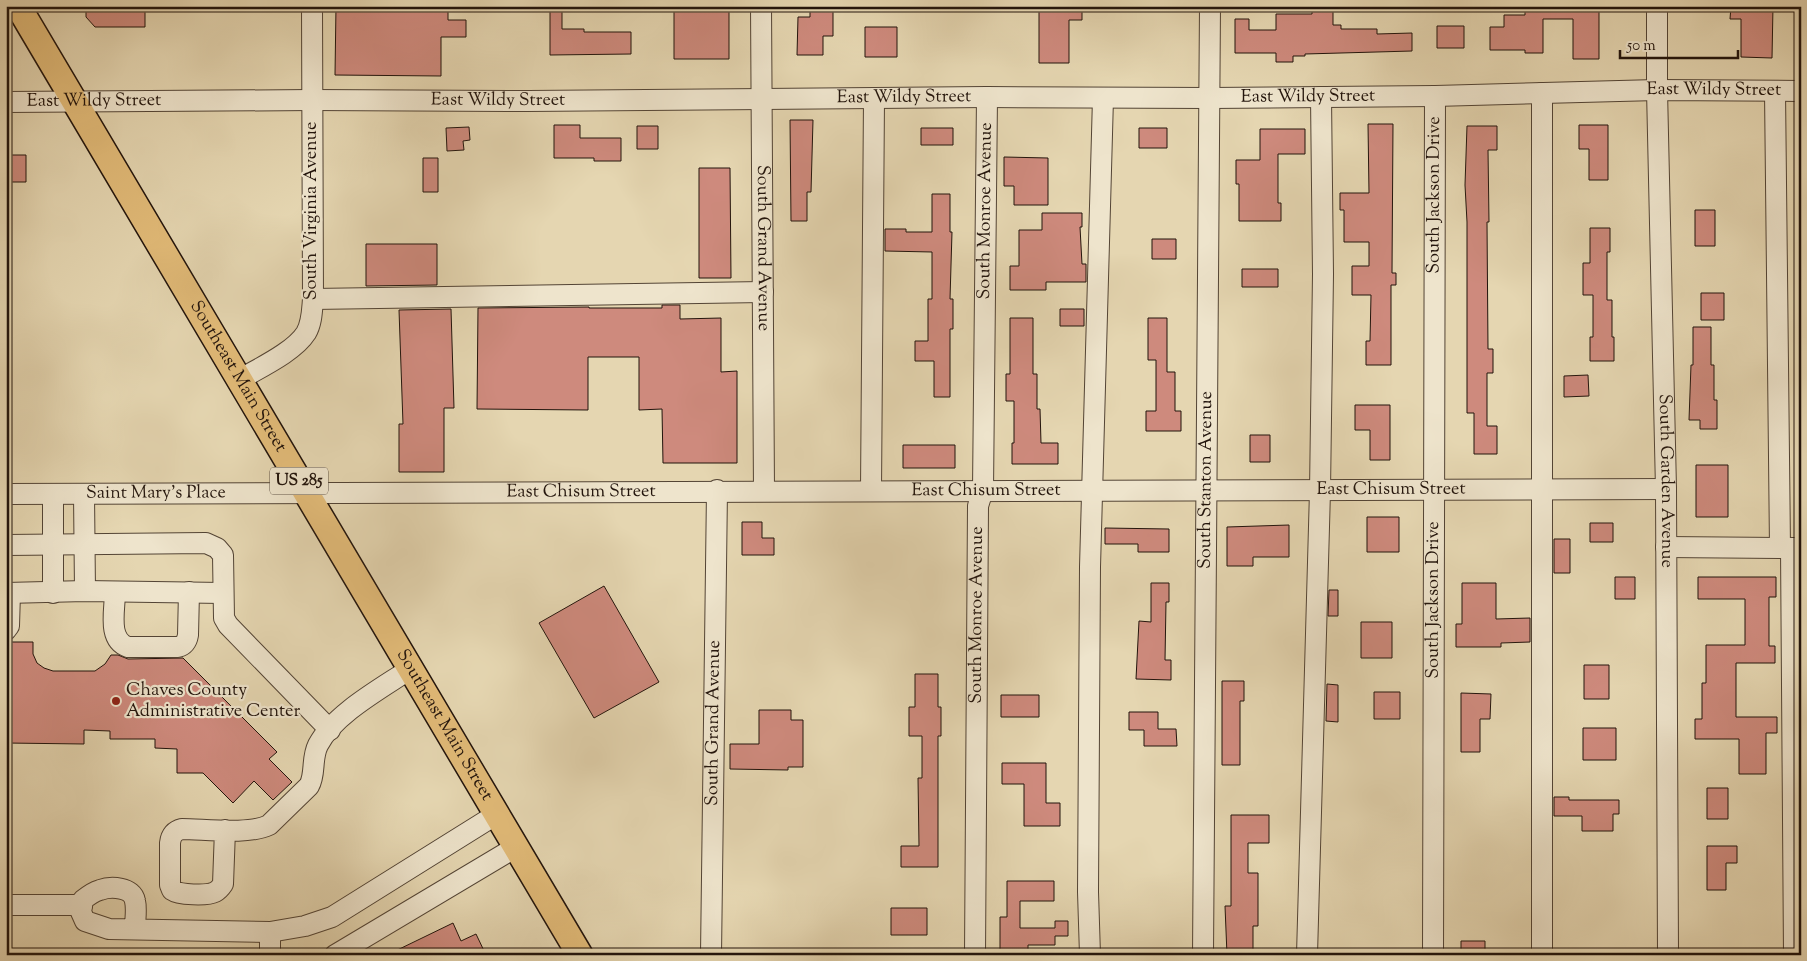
<svg xmlns="http://www.w3.org/2000/svg" width="1807" height="961" font-family="'Sorts Mill Goudy',serif">
<rect width="100%" height="100%" fill="#e5d6b1"/>
<filter id="stains"><feTurbulence type="fractalNoise" baseFrequency=".004" numOctaves="4"/><feColorMatrix values="0 0 0 0 .2 0 0 0 0 .09 0 0 0 0 .02 0 0 0 .5 -.17"/></filter>
<radialGradient id="worn" r=".72"><stop offset=".6" stop-color="#630" stop-opacity="0"/><stop offset="1" stop-color="#630" stop-opacity=".3"/></radialGradient>
<!-- building -->
<path fill="#ce8a7d" stroke="#22140c" d="M86,6h59v21h-50l-9,-10z
M336,6h112v14h18v17h-25v39l-106,-1z
M550,6h12v23h22v3h47v22l-81,1z
M674,6h55v53h-55z
M1039,6h43v14h-13v43h-30z
M1525,6h74v53h-26v-40h-30v34h-18v-3h-35v-23h14v-12h21z
M1731,6h42l-1,52 -31,-1v-38h-11z
M1312,7h21v18h8v4h36v5l35,-1v18l-107,3v2h-12v6h-17v-9h-41v-34h14v11h27v-16h36z
M810,8h23v28h-10v19h-26l1,-38h12z
M1437,26h27v22h-27z
M865,27h32v30h-32z
M790,120h23l-2,72h-4v29h-16z
M1368,124h25l-1,149h4v12h-5v80h-25v-24h4l1,-46h-19v-29h17v-24h-25v-32h-4v-17h29z
M554,125h26v13h41v23h-27v-3h-40z
M1579,125h29v55h-19v-31h-10z
M637,126h21v23h-21z
M1467,126h30v24h-9l1,72h-2l1,127h5v24h-6v53h10v28h-23v-41h-7v-191l-2,-37z
M469,127l1,13 -7,1 1,9 -17,1 -1,-23z
M921,128h32v17h-32z
M1139,128h28v20h-28z
M1260,129h45v25h-27v49h3v18h-42v-37h-3v-24h24z
M6,155h20v27h-20z
M1004,157l44,1v47h-34v-19h-10z
M423,158h15v34h-15z
M699,168h31l1,110h-32z
M932,194h18v38h2l-2,67h3v30h-3v68h-16v-36h-19v-20h13v-42h4v-47l-47,-1v-22h21v3h26z
M1695,210h20v36h-20z
M1042,213h40v14h-2l2,37h4v18h-40v8h-36v-24h9v-36h23z
M1590,228h20v24h-3v48h5v37h2v24h-24v-24h3v-42h-10v-32h7z
M1152,239h24v20h-24z
M366,244h71v41l-71,1z
M1242,269h36v18h-36z
M1701,293h23v27h-23z
M662,305h18v14l41,-1v54l16,-1v92h-74l-1,-54 -23,1v-53h-51v53l-111,-1 1,-101 111,-1v1h73z
M451,309l3,99h-10v64h-45v-48h4l-4,-114z
M1060,309h24v17h-24z
M1010,318h23v56h4v35h3l1,34h17v21h-46v-21h2v-42h-8v-27h4z
M1148,318h19v54h8v39h6v20h-35v-20h10v-51h-8z
M1693,327h18v38h3v35h3v29h-17v-9h-11l2,-55h2z
M1588,375l1,21 -25,1v-21z
M1355,405h35v55h-20v-30h-15z
M1250,435h20v27h-20z
M903,445h52v23h-52z
M1696,465h32v52h-32z
M1367,517h32v35h-32z
M742,522h20v16h12v17h-32z
M1590,523h23v19h-23z
M1289,525v32h-36v9h-26v-39z
M1105,528l64,1v23h-31v-8h-33z
M1554,539h16v34h-16z
M1615,577h20v22h-20z
M1698,577h78v20h-7v49h6v17h-39v54h41v16h-11v41h-27v-35h-44v-20h7v-36h4v-38h39v-46h-47z
M1151,583h18v19h-3l-1,58h6v20l-35,-1 3,-58 12,1z
M1462,583h34v36l34,-1v24l-29,1v4h-45v-23h6z
M604,586l55,96 -65,36 -55,-95z
M1329,590h9v26h-10z
M1361,622h31v36h-31z
M6,642h27v12l4,9 7,5 9,3h42l10,-7 6,-9h7l10,4 55,-1 94,94 -8,7 23,23 -19,18 -19,-19 -21,22 -30,-30h-26v-24l-22,-1v-9h-45v-8l-26,-1v14l-78,-1z
M1584,665h25v34h-25z
M915,674h23v33h3v29h-3v131h-37v-21h18l-1,-68h4v-42h-13v-29h6z
M1222,681h22v20h-4v64h-18z
M1327,684l11,1v37l-12,-1z
M1374,692h26v27h-26z
M1461,693l30,1 -1,25h-10v33h-19z
M1001,695h38v22h-38z
M759,710h32v10h12v47h-15v3l-58,-1v-25h29z
M1129,712h29v17h18l1,17h-33v-16h-15z
M1583,728h33v32h-33z
M1002,763h44v40h14v23h-36v-42h-22z
M1707,788h21v31h-21z
M1554,797h15v3h50v14h-6v17h-31v-15h-28z
M1231,815h38v28h-21v30h10v53h-5v29h-26l-2,-49h6z
M1707,846h30v17h-11v27h-19z
M1007,881h47v20h-34v27h35v-7h13v15h-13v9h-27v10h-28v-38h7z
M891,908h36v27h-36z
M453,923l8,18 15,-7 10,21h-99z
M1461,941h24v14h-24z"/>
<g fill="none" stroke-linecap="round" stroke-linejoin="round">
<!-- minor casing -->
<g stroke="#534435" stroke-width="22">
<g id="minor">
<path id="s1" d="M761,6l3,484"/>
<path id="s2" d="M1657,6v84l9,399 2,466"/>
<path d="M1775,91l5,457"/>
<path d="M1542,93v862"/>
<path id="s3" d="M6,102l306,-2 216,1 459,-4 223,1 225,-2 222,-6 144,1"/>
<path d="M313,299l450,-7"/>
<path d="M239,380c20,-12 55,-28 67,-47 6,-10 6,-23 7,-34l-1,-293"/>
<path d="M871,490l3,-391"/>
<path id="s4" d="M6,494l1660,-5"/>
<path d="M53,494v99"/>
<path d="M84,494l1,97"/>
<path d="M6,545l200,-2 11,5 6,7 1,63 4,7 102,105"/>
<path d="M1666,547l128,1"/>
<path d="M1791,548l3,407"/>
<path d="M115,592c0,18 -8,48 13,55h50c7,-2 9,-6 10,-12l1,-43"/>
<path d="M6,593l79,-2 138,2"/>
<path d="M6,630l3,-4 1,-33"/>
<path d="M225,830l-2,54c-2,3 -4,6 -8,8 -8,4 -36,3 -43,-2l-2,-5v-42c1,-8 4,-12 12,-14 22,0 67,6 87,-4l40,-39c7,-12 2,-27 9,-41 16,-31 64,-57 92,-76"/>
<path d="M6,905h76"/>
<path d="M135,929c0,-9 2,-20 0,-28 -2,-14 -24,-15 -35,-11 -7,2 -11,5 -17,10l-2,12 4,9 24,8 161,3 35,-6 27,-9 165,-103"/>
<path d="M270,955v-23"/>
<path d="M335,955l181,-108"/>
<path id="s5" d="M711,955l6,-465"/>
<path id="s6" d="M975,955l3,-449 5,-16 4,-393"/>
<path d="M1090,955l-2,-63 2,-325 13,-469"/>
<path id="s7" d="M1203,955l7,-949"/>
<path d="M1307,955l13,-464 3,-217 -2,-177"/>
<path id="s8" d="M1433,955l2,-859"/>
</g>
</g>
<!-- major casing -->
<g stroke="#22140c" stroke-width="28">
<g id="major">
<path id="s9" d="M18,6l562,949"/>
</g>
</g>
<!-- minor -->
<use href="#minor" stroke="#eee4cc" stroke-width="20"/>
<!-- major -->
<use href="#major" stroke="#e2bb78" stroke-width="25"/>
</g>
<!-- markers -->
<circle fill="#8f2418" stroke="#eee4cc" stroke-width="2" cx="116" cy="701" r="5"/>
<g text-anchor="middle" dominant-baseline="central" stroke-width="4.5" stroke-linejoin="round" paint-order="stroke">
<!-- shield labels -->
<rect fill="#eee4cc" stroke="#5f5246" stroke-width="1" x="270" y="467.5" width="58" height="27" rx="4"/>
<g font-size="16" font-weight="bold" fill="#22140c">
<text x="299" y="481">US 285</text>
</g>
<!-- street labels -->
<g font-size="18" fill="#22140c" stroke="#eee4cc">
<text stroke="none"><textPath href="#s3" startOffset="1708">East Wildy Street</textPath></text>
<text stroke="none"><textPath href="#s3" startOffset="1302">East Wildy Street</textPath></text>
<text stroke="none"><textPath href="#s3" startOffset="898">East Wildy Street</textPath></text>
<text stroke="none"><textPath href="#s3" startOffset="492">East Wildy Street</textPath></text>
<text stroke="none"><textPath href="#s3" startOffset="88">East Wildy Street</textPath></text>
<text stroke="none"><textPath href="#s8" startOffset="760">South Jackson Drive</textPath></text>
<text transform="translate(312 211) rotate(-90)">South Virginia Avenue</text>
<text stroke="none"><textPath href="#s6" startOffset="745">South Monroe Avenue</textPath></text>
<text stroke="none"><textPath href="#s1" startOffset="242">South Grand Avenue</textPath></text>
<text stroke="none"><textPath href="#s9" startOffset="431">Southeast Main Street</textPath></text>
<text stroke="none"><textPath href="#s2" startOffset="475">South Garden Avenue</textPath></text>
<text stroke="none"><textPath href="#s7" startOffset="475">South Stanton Avenue</textPath></text>
<text stroke="none"><textPath href="#s4" startOffset="1385">East Chisum Street</textPath></text>
<text stroke="none"><textPath href="#s4" startOffset="980">East Chisum Street</textPath></text>
<text stroke="none"><textPath href="#s4" startOffset="575">East Chisum Street</textPath></text>
<text stroke="none"><textPath href="#s4" startOffset="150">Saint Mary's Place</textPath></text>
<text stroke="none"><textPath href="#s8" startOffset="355">South Jackson Drive</textPath></text>
<text stroke="none"><textPath href="#s6" startOffset="340">South Monroe Avenue</textPath></text>
<text stroke="none"><textPath href="#s5" startOffset="232">South Grand Avenue</textPath></text>
<text stroke="none"><textPath href="#s9" startOffset="836">Southeast Main Street</textPath></text>
</g>
<!-- poi labels -->
<g font-size="18" fill="#22140c" stroke="#eee4cc" text-anchor="start">
<text x="126" y="691">Chaves County<tspan x="126" dy="21">Administrative Center</tspan></text>
</g>
</g>
<!-- margin -->
<rect width="1807" height="961" fill="none" stroke="#e5d6b1" stroke-width="25"/>
<rect x="8" y="8" width="1792" height="946" fill="none" stroke="#22140c" stroke-width="2.5"/>
<rect x="12" y="12" width="1782" height="936" fill="none" stroke="#22140c"/>
<!-- scale -->
<path d="M1620 50v8h118v-8" fill="none" stroke="#22140c" stroke-width="2.5"/>
<text x="1627" y="50" font-size="15" fill="#22140c" stroke="#eee4cc" stroke-width="4" paint-order="stroke">50 m</text>
<rect width="100%" height="100%" filter="url(#stains)"/>
<rect width="100%" height="100%" fill="url(#worn)"/>
</svg>
